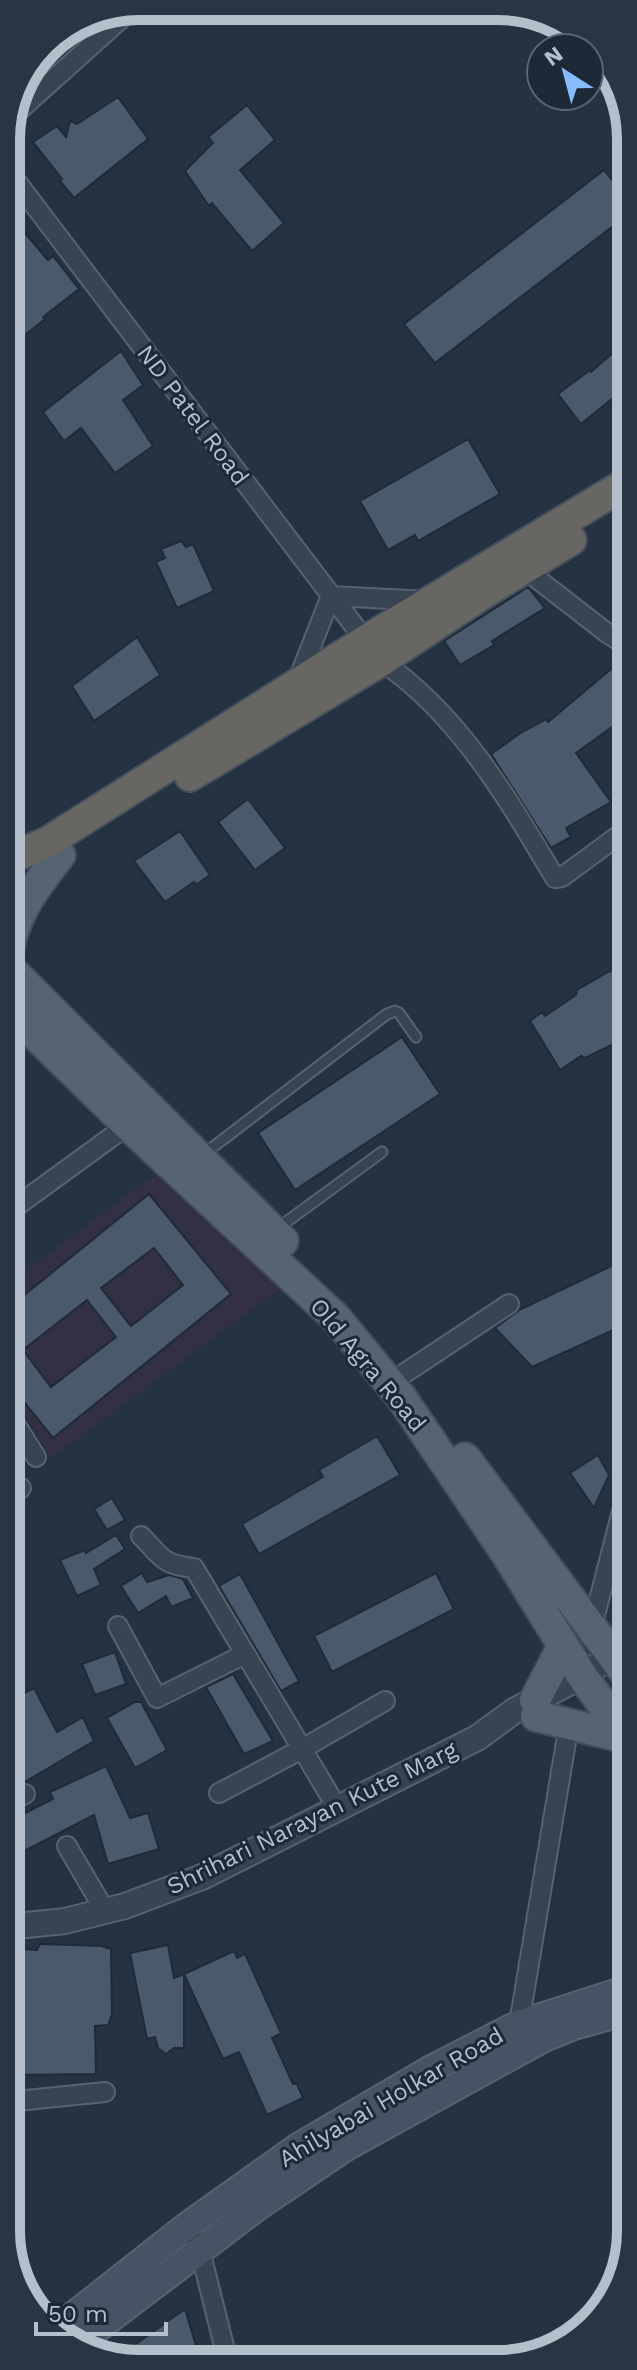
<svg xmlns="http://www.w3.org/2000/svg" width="637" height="2370" font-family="'Work Sans',sans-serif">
<rect width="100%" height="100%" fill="#243242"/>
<!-- medical -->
<path fill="#323042" d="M154,1174l127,114 -230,171 -44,-74v-100z"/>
<!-- building -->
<path fill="#4a596b" stroke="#1f2b38" stroke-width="2" fill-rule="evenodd" d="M118,97l30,42 -74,59 -14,-17 2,-2 -29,-37 24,-16 9,11 4,-16 7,3z
M247,105l28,35 -35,30 44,53 -32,28 -40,-48 -3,3 -24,-35 28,-28 -5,-6z
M604,170l26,33v10l-195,150 -31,-39z
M6,211l42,49 5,-4 26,33 -36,28 2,2 -39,31z
M630,338v46l-49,40 -23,-30 32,-24 1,2z
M121,351l22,34 -20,15 30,46 -38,27 -34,-45 -17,13 -21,-29z
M468,439l32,55 -82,47 -3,-6 -27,15 -28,-49z
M181,541l5,6 7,-3 21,47 -37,17 -21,-46 9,-4 -4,-9z
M528,587l17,21 -53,33 2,4 -34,20 -16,-24z
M137,637l23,38 -66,46 -22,-35z
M623,659l7,6v49l-54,39 35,49 -45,26 5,9 -20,11 -60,-94 31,-22 24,-13 2,3z
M248,799l37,49 -30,22 -37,-48z
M180,831l30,44 -14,10 -2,-3 -29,20 -31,-41z
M630,965v71l-45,22 -4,-2 -21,14 -30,-49 12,-9 3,4 31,-21 1,-5 31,-18z
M402,1037l38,57 -145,96 -37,-57z
M149,1194l82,100 -178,144 -46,-57v-72zM154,1248l29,37 -52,41 -30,-38zM87,1300l29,37 -65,50 -28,-37z
M624,1260l5,63 -97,44 -37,-39 24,-18z
M377,1436l23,39 -141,79 -17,-30 81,-47 -4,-7z
M598,1455l11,20 -15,33 -24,-35z
M112,1498l13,22 -18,10 -13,-21z
M116,1535l9,14 -31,20 7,16 -24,11 -17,-36 25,-10 1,3z
M142,1573l5,9 22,-7 14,4 10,19 -22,9 -5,-11 -28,17 -17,-27z
M436,1573l18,36 -122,63 -18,-36z
M240,1574l59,107 -18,10 -62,-105z
M115,1652l11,32 -31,11 -13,-31z
M233,1674l40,67 -29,13 -38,-67z
M34,1688l23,44 26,-15 11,24 -69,41 -7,-12 -11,6v-74z
M135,1702h6l26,48 -32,18 -28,-50z
M106,1766l24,52 18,-5 11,36 -51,15 -14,-49 -87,45v-38l46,-23 -3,-7z
M40,1944l61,2 10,3 1,65 -4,11 -13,1 1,48 -85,1v-58h5l2,-68 19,1z
M168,1945l6,33 10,-4v74h-10l-8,6 -8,-6 -3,-11 -8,2 -17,-86z
M234,1951l3,7 8,-4 36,79 -9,5 21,46h4l6,14 -36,17 -28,-63 -16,7 -39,-85z
M185,2309l16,53 -89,-1z"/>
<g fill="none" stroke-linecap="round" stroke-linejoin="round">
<!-- service casing -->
<g stroke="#56626f" stroke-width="13">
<path id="service" d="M204,1154l183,-140 8,-3 4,2 17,24
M278,1228l104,-76"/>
</g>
<!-- minor casing -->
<g stroke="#56626f" stroke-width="22">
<path id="minor" d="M14,115l110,-99
M6,168l375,493c78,53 127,138 174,217l7,-1 68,-50
M518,564l89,69 23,15
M297,682l34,-86 98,5
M7,1213l121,-88
M405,1373l104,-69
M7,1411l29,46
M7,1499l14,-11
M141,1536c21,21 21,29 53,32l144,241
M118,1626l39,72 88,-44
M588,1630l4,-3 38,-147
M219,1793l83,-44 83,-48
M7,1804l18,-10
M67,1846l38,65
M519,2024l50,-300
M7,2100l10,1 88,-9
M196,2241l4,9 28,112"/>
</g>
<!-- tertiary casing -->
<g stroke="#56626f" stroke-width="28">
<path id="tertiary" d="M7,1927l58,-6 60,-15 77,-29 275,-139 37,-27 68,-35 31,-21"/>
</g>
<!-- secondary casing -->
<g stroke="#56626f" stroke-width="30">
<path id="secondary" d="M55,2330l132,-104 111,-79 135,-79 86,-44 112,-36
M78,2343l182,-138 86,-58 198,-109 30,-12 57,-16"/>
</g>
<!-- primary casing -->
<g stroke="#424d5a" stroke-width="34">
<path id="primary" d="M7,958c5,-42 28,-71 53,-103
M7,966l276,275
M7,1007l121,118 208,193 65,79 107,159 74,120 49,67
M465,1458l165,221
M535,1700l28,-54
M536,1716l90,22"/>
</g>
<!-- trunk casing -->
<g stroke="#434f5c" stroke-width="34">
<path id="trunk" d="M190,776l191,-115 106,-70 84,-51
M7,860l41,-18 317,-201 265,-160"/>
</g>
<!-- service -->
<use href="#service" stroke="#384451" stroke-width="9"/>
<!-- minor -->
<use href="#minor" stroke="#384451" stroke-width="18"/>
<!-- tertiary -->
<use href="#tertiary" stroke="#384451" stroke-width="24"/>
<!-- secondary -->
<use href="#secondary" stroke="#465364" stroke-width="26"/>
<!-- primary -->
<use href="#primary" stroke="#566371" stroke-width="30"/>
<!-- trunk -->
<use href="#trunk" stroke="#676662" stroke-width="30"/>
</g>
<g text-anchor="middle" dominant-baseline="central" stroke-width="6" stroke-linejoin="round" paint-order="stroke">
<!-- street labels -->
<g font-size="24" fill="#b5bfcc" stroke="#1d2936">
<text transform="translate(193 415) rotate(53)">ND Patel Road</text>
<text transform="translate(368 1365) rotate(50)">Old Agra Road</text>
<text transform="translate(312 1818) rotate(-26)">Shrihari Narayan Kute Marg</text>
<text transform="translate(391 2097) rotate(-30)">Ahilyabai Holkar Road</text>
</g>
</g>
<!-- crop -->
<path d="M0 0H637V2370H0ZM139 20H498A119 119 0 0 1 617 139V2231A119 119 0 0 1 498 2350H139A119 119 0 0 1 20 2231V139A119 119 0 0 1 139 20Z" fill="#293542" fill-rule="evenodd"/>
<path fill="none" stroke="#b5bfcc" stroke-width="10" d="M139 20H498A119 119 0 0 1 617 139V2231A119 119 0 0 1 498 2350H139A119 119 0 0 1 20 2231V139A119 119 0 0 1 139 20Z"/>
<!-- north arrow -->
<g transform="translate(565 72) rotate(324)"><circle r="38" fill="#1d2936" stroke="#5a6572" stroke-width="2"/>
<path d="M0-6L14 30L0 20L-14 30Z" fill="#86bcff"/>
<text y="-12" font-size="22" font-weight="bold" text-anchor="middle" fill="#b5bfcc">N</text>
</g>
<!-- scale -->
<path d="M36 2322v12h130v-12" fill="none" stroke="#b5bfcc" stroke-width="4"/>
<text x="48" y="2322" font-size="24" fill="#b5bfcc" stroke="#1d2936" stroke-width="6" paint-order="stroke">50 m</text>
</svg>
